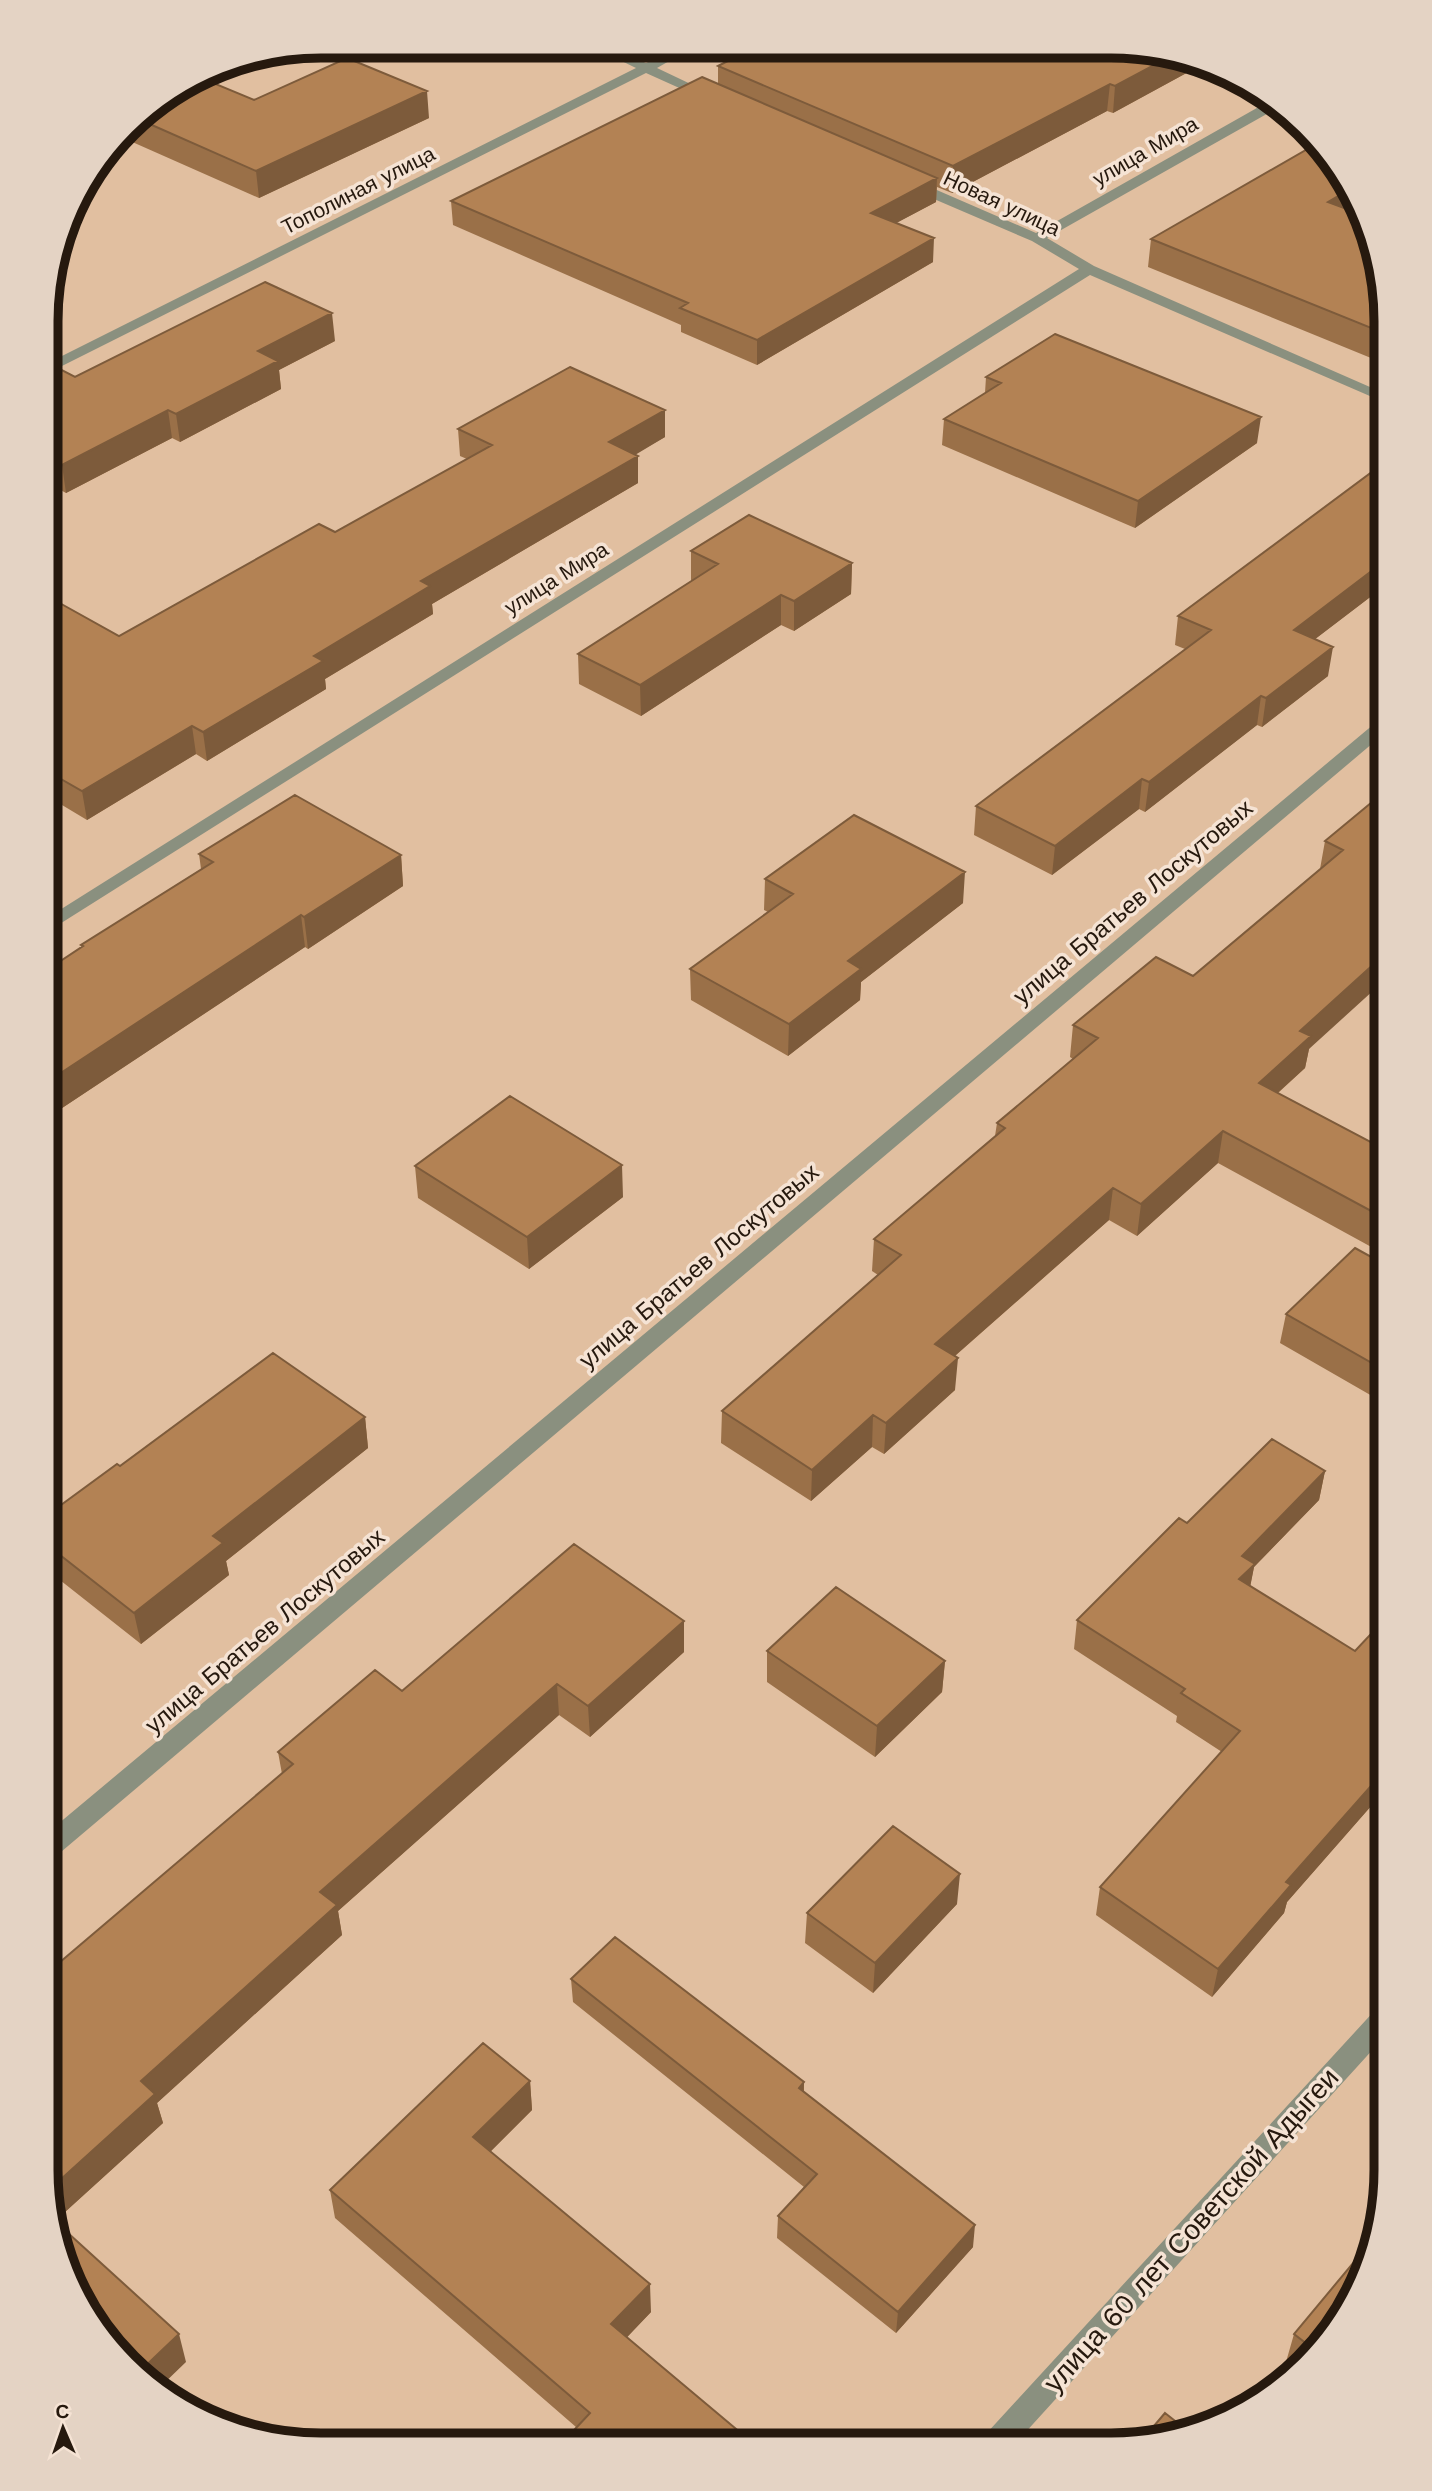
<svg xmlns="http://www.w3.org/2000/svg" width="1432" height="2491" font-family="'Work Sans',sans-serif">
<rect width="100%" height="100%" fill="#e1bfa0"/>
<g fill="none" stroke-linecap="round" stroke-linejoin="round">
<!-- street -->
<path fill="#8a907f" fill-rule="evenodd" d="M593,47h17l36,16 31,-15h15l-35,20 61,29 -7,4 -5,-1 -60,-27 -598,300v-10l588,-295z
M1271,100l10,6 -234,132 47,28 292,128v9l-296,-128 -1043,657v-14l1032,-649 -47,-28 -126,-54v-6h10l120,52z
M1386,718v14l-1331,1125 -9,3v-26l1334,-1115z
M1386,2004v31l-372,410h-34l5,-10 392,-427z"/>
</g>
<!-- wall -->
<path fill="#9a7048" d="M1164,51l39,13 -90,49 -6,-2 -155,82 -15,-6 -1,15 -40,21 37,39 -176,103 -76,-33v-7l-228,-100 -2,-24 267,-117v-18z
M254,100l175,18 -170,80 -138,-61 18,-23z
M1354,211l33,110 -16,37 -223,-91 3,-28z
M335,341l-56,29 2,19 -101,53 -8,-4 -106,55 -18,-10v-120l27,14z
M986,377l271,66 -122,85 -193,-83 2,-26 41,-26z
M665,410v27l-30,17 3,2v27l-206,121 1,10 -108,65 1,10 -119,72 -11,-7 -109,66 -40,-24v-191l72,31 216,-104 132,-73 -7,-3 -2,-27z
M1386,464v121l-71,54 13,37 -66,51 -5,-2 -112,87 -6,-3 -87,66 -78,-40 2,-29 209,-157 -10,-4 3,-29z
M691,551l161,12 -1,31 -57,37 -13,-6 -140,91 -62,-32 -1,-30 113,-73z
M1383,793l-74,256 -4,19 -27,25 108,57v105l-168,-92 -81,73 -28,-16 -154,136v34l-71,64 -12,-7 -61,54 -90,-58 1,-32 156,-136 -6,-4 2,-32 121,-103 2,-13 76,-64 -3,-2 3,-32 120,-49 127,-107 5,-28z
M199,854l202,1 2,31 -95,63 -3,-2 -258,171v-148l34,-22v-3l120,-76z
M765,879l198,24 -102,79 -1,18 -72,56 -97,-56 -1,-31 78,-57 -4,-2z
M415,1166l208,31 -94,72 -111,-71z
M1386,1265v139l-106,-61 6,-29z
M365,1417l3,31 -142,113 3,14 -88,69 -95,-75v-53l74,-50z
M1325,1471l-6,29 -65,67 -4,19 105,65 31,-33v171l-99,113 -3,11 -72,84 -116,-82 4,-28 122,-135 -46,-30 1,-6 -103,-67 3,-29 110,-97z
M684,1621v31l-94,85 -31,-22 -221,196 4,24 -185,168 6,20 -109,99 228,-448 -4,-22 124,-61z
M767,1651l178,10 -3,31 -67,65 -108,-75z
M957,1904l-84,89 -68,-50 2,-30z
M571,1979l233,103v10l169,155 -77,86 -119,-95 1,-22 26,-29 -231,-185z
M530,2081l2,29 -42,42 161,160 -24,25 127,107 -178,-17 -241,-209 -5,-28z
M1294,2334l35,4 -32,32 -11,-8z"/>
<!-- shaded-wall -->
<path fill="#7d5b3b" d="M1175,54l28,10 -90,49 2,-27z
M1110,84l-3,27 -155,82 1,-27z
M427,91l2,27 -170,80 -3,-27z
M937,178l-1,24 -66,35 1,-24z
M1350,189l10,19 -36,21 4,-27z
M934,238l-1,24 -176,103v-25z
M332,313l3,28 -56,29 2,19 -101,53 -4,-28 82,-63z
M1387,323l-1,25 -15,10 5,-28z
M168,410l4,28 -106,55 -4,-28z
M665,410v27l-55,33 -1,-28z
M1261,417l-4,26 -122,85 3,-27z
M638,456v27l-206,121 1,10 -108,65 1,10 -119,72 -4,-29 218,-151z
M1386,560v25l-97,74 5,-29z
M852,563l-1,31 -57,37v-30z
M781,595v30l-140,91 -1,-31z
M1333,647l-5,29 -66,51 4,-29z
M1261,696l-4,29 -112,87 4,-30z
M192,726l4,28 -109,66 -5,-29z
M1142,779l-3,30 -87,66 3,-29z
M401,855l2,31 -95,63 -4,-32z
M965,872l-2,31 -102,79 -1,18 -72,56 1,-32 59,-63z
M301,915l4,32 -258,171v-36z
M1386,924v26l-9,-18z
M1386,953v26l-77,70 -4,19 -52,47 6,-32 41,-52z
M1223,1131l-5,32 -81,73 4,-32z
M622,1165l1,32 -94,72 -2,-32z
M1113,1188l-4,32 -176,155 2,-31z
M958,1358l-3,32 -71,64 2,-31z
M873,1415l-1,32 -61,54 1,-31z
M365,1417l3,31 -142,113 3,14 -88,69 -7,-31 79,-77z
M1325,1471l-6,29 -65,67 -5,26 -15,15 8,-52z
M684,1621v31l-94,85 -2,-31z
M945,1661l-3,31 -67,65 2,-31z
M557,1684l2,31 -221,196 4,24 -185,168 6,20 -109,99 -5,-32 92,-109 179,-189z
M1386,1769v20l-99,113 -3,11 -72,84 6,-28 68,-87z
M960,1874l-3,30 -84,89 2,-30z
M530,2081l2,29 -56,56 -3,-29z
M804,2082l-1,23 -4,-17z
M975,2225l-2,22 -77,86 2,-21z
M650,2284l1,28 -38,40 -2,-28z
M179,2334l7,28 -28,27 -18,-12 -3,-3z"/>
<!-- building -->
<path fill="#b38254" stroke="#7d5b3b" stroke-width="2" d="M753,48l411,3 11,3 -60,32 -5,-2 -157,82 -235,-100z
M347,58l80,33 -171,80 -120,-53 3,-4 60,-37 55,23z
M702,77l235,101 -66,35 63,25 -177,102 -77,-32 8,-5 -237,-102z
M1318,143l22,25 10,21 -22,13 35,13 9,17 15,89v2l-11,7 -225,-91z
M265,282l67,31 -74,38 20,10 -102,53 -8,-4 -106,55 -14,-8v-94l27,14z
M1055,334l206,83 -123,84 -194,-82 57,-36 -15,-6z
M570,367l95,43 -56,32 29,14 -217,125 9,5 -116,70 9,5 -120,71 -11,-6 -110,65 -35,-20v-166l9,-4 63,35 200,-112 16,8 157,-87 -34,-16z
M1384,463l2,1v96l-92,70 39,17 -67,51 -5,-2 -112,86 -7,-3 -87,67 -79,-40 235,-176 -33,-14z
M749,515l103,48 -58,38 -13,-6 -141,90 -62,-31 140,-90 -27,-13z
M1383,793l3,2v129l-9,8 9,5v16l-86,78 11,5 -52,47 127,67v69l-163,-88 -82,73 -28,-16 -178,156 23,14 -72,65 -13,-8 -61,55 -90,-59 179,-156 -27,-16 131,-111 -8,-5 101,-85 -25,-13 83,-68 37,19 150,-126 -18,-9z
M295,795l106,60 -97,62 -3,-2 -254,167v-112l36,-24 -2,-1 132,-83 -14,-8z
M854,815l111,57 -117,89 13,8 -72,55 -99,-55 103,-75 -28,-15z
M510,1096l112,69 -95,72 -112,-71z
M1355,1248l31,17v106l-100,-57z
M273,1353l92,64 -152,119 10,7 -89,70 -88,-69v-28l71,-52 3,2z
M1272,1439l53,32 -83,85 13,8 -16,15 116,72 31,-33v151l-100,113 5,3 -73,84 -118,-82 140,-156 -59,-38 4,-4 -108,-69 102,-102 8,5z
M574,1544l110,77 -96,85 -31,-22 -237,208 17,13 -196,176 14,13 -106,96 -3,-20v-196l247,-210 -15,-12 97,-82 27,21z
M836,1587l109,74 -68,65 -110,-75z
M893,1826l67,48 -85,89 -68,-50z
M615,1937l189,145 -5,6 176,137 -77,87 -120,-96 39,-42 -246,-195z
M483,2043l47,38 -57,56 177,147 -39,40 143,120h-193l29,-31 -260,-223z
M68,2233l111,101 -42,40 -45,-51 -32,-64 -3,-17z
M1374,2238l-8,37 -37,63 -13,13 -22,-17z
M1165,2413l24,19 -47,8z"/>
<g text-anchor="middle" dominant-baseline="central" stroke-width="7" stroke-linejoin="round" paint-order="stroke">
<!-- far-street labels -->
<g font-size="21" fill="#26190e" stroke="#f5e3d4">
<text transform="translate(1145 151) rotate(-30)">улица Мира</text>
<text transform="translate(358 190) rotate(-27)">Тополиная улица</text>
<text transform="translate(1002 203) rotate(25)">Новая улица</text>
<text transform="translate(556 578) rotate(-32)">улица Мира</text>
</g>
<!-- street labels -->
<g font-size="24" fill="#26190e" stroke="#f5e3d4">
<text transform="translate(1133 902) rotate(-40)">улица Братьев Лоскутовых</text>
<text transform="translate(699 1266) rotate(-40)">улица Братьев Лоскутовых</text>
<text transform="translate(265 1631) rotate(-40)">улица Братьев Лоскутовых</text>
</g>
<!-- near-street labels -->
<g font-size="28" fill="#26190e" stroke="#f5e3d4">
<text transform="translate(1191 2230) rotate(-48)">улица 60 лет Советской Адыгеи</text>
</g>
</g>
<!-- crop -->
<path d="M0 0H1432V2491H0ZM321 58H1111A263 263 0 0 1 1374 321V2170A263 263 0 0 1 1111 2433H321A263 263 0 0 1 58 2170V321A263 263 0 0 1 321 58Z" fill="#e4d3c4" fill-rule="evenodd"/>
<path fill="none" stroke="#26190e" stroke-width="9" d="M321 58H1111A263 263 0 0 1 1374 321V2170A263 263 0 0 1 1111 2433H321A263 263 0 0 1 58 2170V321A263 263 0 0 1 321 58Z"/>
<!-- north arrow -->
<g transform="translate(63 2428) rotate(358)" stroke="#f5e3d4" stroke-width="5" paint-order="stroke">
<path d="M0-5L12 26L0 18L-12 26Z" fill="#26190e"/>
<text y="-10" font-size="19" font-weight="bold" text-anchor="middle" fill="#26190e">С</text>
</g>
</svg>
